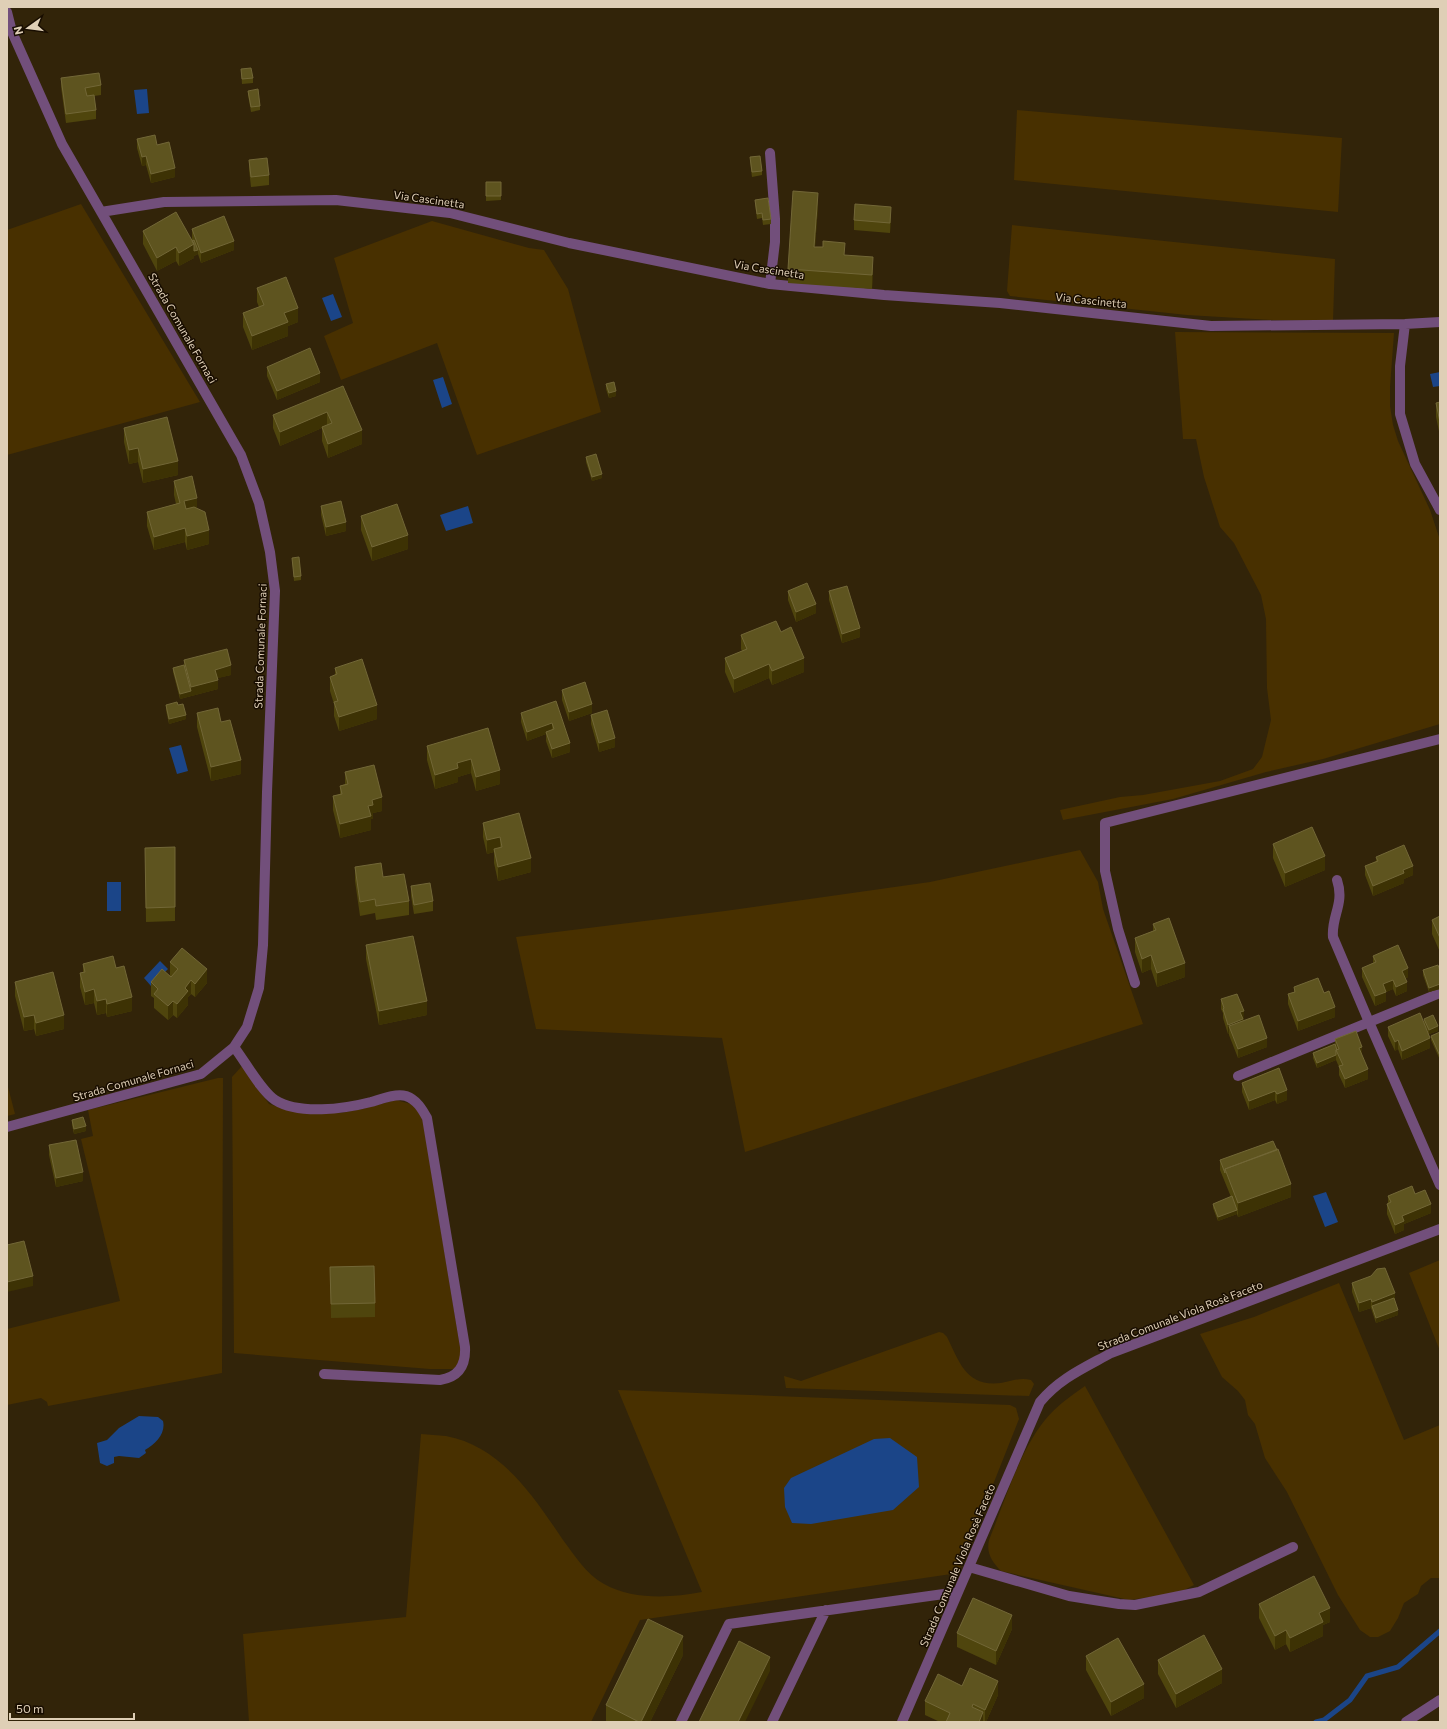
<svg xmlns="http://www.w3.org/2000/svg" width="1447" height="1729" font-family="Commissioner,sans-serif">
<rect width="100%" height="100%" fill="#322409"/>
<!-- green -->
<path fill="#483000" d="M1017,110l325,28 -4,74 -324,-32z
M81,204l119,198 -193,53v-225z
M432,221l97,27 15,2 24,39 33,123 -124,43 -40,-112 -96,37 -17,-44 29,-13 -19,-65z
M1012,225l323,34 -2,62 -60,-1 -86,-5 -177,-19 -3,-5z
M1175,332l219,1 -4,54v19l3,19 5,16 32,69 10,30v184l-117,35 -57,13 -93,27 -110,21 -3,-10 60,-13 23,-2 77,-14 33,-12 9,-12 9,-37 -4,-32 -1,-69 -5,-24 -27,-52 -14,-16 -16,-50 -8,-38h-13z
M1080,850l18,32 5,27 40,115 -398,128 -23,-114 -186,-9 -20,-92 209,-26 205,-29z
M242,1066l27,38 13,4 59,5 21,-4 34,-9 15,4 7,6 5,11 38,232 -3,13 -5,3h-23l-196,-16 -2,-276z
M218,1078h5l-1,295 -174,33 -1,-4 -6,-4 -34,7v-76l113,-28 -39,-162 12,-3 -5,-26z
M7,1083l8,31 -8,2z
M1440,1260v91l-31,-78z
M1339,1283l65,157 36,-15v153h-9l-10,8 -3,8 -14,9 -6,15 -8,13 -12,6h-8l-10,-7 -22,-35 -51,-103 -22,-34 -10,-34 -7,-9 -3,-15 -7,-9 -16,-14 -22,-43 54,-17z
M939,1332l4,1 4,4c13,26 19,50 54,46 11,-2 19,-6 30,-3l3,4 -5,12 -243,-8 -2,-12 17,5z
M1085,1386l109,199 -16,8 -49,7 -128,-29c-9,-9 -15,-18 -12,-31 16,-39 30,-88 56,-120 11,-14 26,-24 40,-34z
M618,1390l392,15 6,3 3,11 -61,154 -318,47 -49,102h-342l-6,-88 163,-17 15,-183c8,1 17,1 25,2 55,10 88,61 117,104 12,16 23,34 41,44 29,16 66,14 98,8z"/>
<!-- water -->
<path fill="#1b4588" d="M147,89l2,24 -12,1 -3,-24z
M333,294l9,23 -11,4 -9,-23z
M1440,372v14l-7,1 -3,-13z
M443,377l9,27 -10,4 -9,-28z
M468,506l5,17 -27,8 -6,-16z
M181,745l7,26 -11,3 -8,-26z
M107,882h14v29h-14z
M160,961l8,8 -17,17 -7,-8z
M1326,1192l12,30 -13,5 -12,-31z
M139,1416l19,1 5,4c3,12 -7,23 -18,29l1,3 -7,5 -20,-2 -5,1v6l-7,3 -7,-3 -3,-20 10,-3 12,-12z
M890,1438l27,19 2,30 -26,23 -82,14 -19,-1 -7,-16 -1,-19 7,-10 83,-39z"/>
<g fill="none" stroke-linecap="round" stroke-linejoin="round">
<!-- stream -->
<path stroke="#1b4588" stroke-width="5" d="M1316,1722l8,-2 26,-20 17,-24 31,-9 42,-36"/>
<!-- minor -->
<path stroke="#724f7b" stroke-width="10" d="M7,12l5,20 50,112 179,311 18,48 11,49 5,39 -8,201 -4,153 -4,43 -12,39 -13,20 -33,27 -194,53
M770,153l5,66v23l-5,42
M101,212l63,-10 172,-2 114,13 119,30 201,41 114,11 116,8 211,23 194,-2 35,-2
M1405,324l-5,42v48l15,50 25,46
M1337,880c8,24 -6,36 -4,57l36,85 71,163
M1135,983l-17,-54 -13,-58v-48l335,-84
M234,1047c11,14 27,44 41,53 24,15 69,9 96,2 10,-3 25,-9 35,-6 11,4 16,13 21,22l38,229c1,19 -7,30 -25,33l-116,-6
M1238,1076l202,-83
M969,1567l100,29 50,8 16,1 64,-13 94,-45
M681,1722l48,-98 229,-32
M772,1722l54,-112
M902,1722l138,-320c20,-24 44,-34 71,-49l329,-124
M1406,1722l34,-22"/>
</g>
<!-- wall -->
<path fill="#4f450d" d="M241,69l12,9v5l-11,1z
M61,78l40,7v10l-7,1 2,14v9l-30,4 -5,-36z
M248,91l12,15v4l-9,2 -3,-17z
M137,139l20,6 18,32 -24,6 -5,-18 -4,1 -5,-18z
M750,157l12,14v4l-10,2 -2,-15z
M249,160l20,15v10l-18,2 -2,-18z
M486,182h15v18l-15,1z
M755,200l16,19v5l-8,1 -1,-7 -5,1 -2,-15z
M818,207l-3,40h8l22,8 28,16 -1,18 -84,-6v-14z
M891,216l-1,17 -36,-3v-10z
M192,229l42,21 -33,13 -3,-9 -4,2v2l-15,8 -3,-5 -19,10 -14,-27v-13l49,10z
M257,288l41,34 -10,4v10l-36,14 -9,-23v-14l16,-6 -2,-5z
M267,367l53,15 -43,18 -10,-24z
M606,384l10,12 -7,2 -3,-9z
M343,386l19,58 -34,14 -6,-17v-13l-42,18 -7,-18v-13z
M1440,402v34l-4,-19v-14z
M124,428l54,47 -35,8 -5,-21 -9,2 -5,-22z
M586,457l16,21 -10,3 -6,-19z
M174,481l23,27 12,36 -22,6 -2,-8 -31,8 -7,-24v-14l29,-8 -2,-9z
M321,506l25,25 -20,5 -5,-21z
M361,516l47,33 -36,12 -11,-31z
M292,558l9,18v4l-7,1z
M788,591l28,22 -20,9 -8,-22z
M829,591l31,46 -18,6 -13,-43z
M781,632l23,40 -32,13 -3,-7 -35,15 -9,-21v-14l17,-7 -1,-2v-14z
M184,660l47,15 -14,3 1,11 -38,10 -7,-27v-4l11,-3z
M335,668l42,51 -38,12 -5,-15v-12l-4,-13v-14l5,-2z
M562,690l30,23 -23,8 -7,-21z
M556,701l14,51 -18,6 -6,-17v-7l-19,7 -6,-19v-9z
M166,705h12l8,14 -17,5 -3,-14z
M197,713l24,9 20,52 -30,7 -14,-54z
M591,715l24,32 -16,5 -8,-28z
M488,728l12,56 -24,7 -5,-18 -13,4v5l-23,7 -8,-29v-14z
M345,772l37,39 -9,2v6h-2v11l-31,8 -7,-28v-14l7,-2v-8l5,-2z
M519,813l12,59 -33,9 -4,-18v-11l-7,2 -4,-17v-14z
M1273,844l52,26 -40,17 -12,-29z
M175,847v74l-29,1 -1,-74z
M1376,857l37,18 -9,4v4l-31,13 -8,-21v-9l11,-5z
M355,867l28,10 26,24v14l-33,5 -1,-7 -15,3 -5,-35z
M411,886l22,15v10l-19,3 -3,-18z
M1440,916v36l-8,-18v-14z
M1153,924l32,53 -28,10 -6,-18 -9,4 -7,-21v-14l18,-7z
M366,945l61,70 -48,10 -13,-66z
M1373,956l35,21 -3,2 2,12 -11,5 -3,-7 -7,3v9l-11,5 -13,-29v-9l11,-5z
M170,962l37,21 -12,14 -4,-3 -3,3v8l-11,13 -4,-3 -5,5 -14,-12v-10l-3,-2v-14l19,-6z
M83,964l33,4 16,43 -25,6 -1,-4 -9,2 -3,-12 -9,2 -5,-18v-14h3z
M1423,970l17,1v18l-11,3 -6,-17z
M15,982l49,47 -28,7 -2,-7 -10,2 -9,-35z
M1294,987l30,6 11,24 -37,14 -10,-27v-10l6,-2z
M1221,999l23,21 -1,1 24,26 -29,11 -9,-23v-2l-1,1 -5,-16v-5l-2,-4z
M1424,1019l14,12 -9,3 -5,-11z
M1388,1027l42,21 -28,12 -4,-11 -3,2 -7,-15z
M1440,1032v28l-9,-20v-4z
M1335,1039l27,17 6,23 -23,9 -6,-13v-8l-3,-7 -19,8 -4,-10v-5l22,-9z
M1279,1068l8,32 -10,4 -2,-4 -26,10 -7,-18v-9z
M72,1120l14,11 -12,3 -2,-9z
M49,1145l34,36 -27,6 -7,-32z
M1220,1160l71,37 -53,20 -1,-3 -19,7 -5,-13v-4l18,-7 -11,-27z
M1415,1194l16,19 -27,11v6l-9,4 -8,-20v-10h1v-8z
M330,1267l45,36v14l-44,1z
M1352,1283l43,18 3,14 -22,8 -5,-15 -12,4 -7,-20z
M1259,1604l71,18 -7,3v11l-33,16 -4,-8 -11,6 -16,-32z
M1012,1629l-16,36 -39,-18v-14z
M683,1655l-33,67h-44v-17z
M1086,1656l58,42 -33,18 -25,-46z
M1158,1660l64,23 -46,25 -18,-34z
M962,1686l36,9 -12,27h-46l-15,-7v-14z"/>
<!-- shaded-wall -->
<path fill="#3d3204" d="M146,156v9l-4,1v-9z
M175,168v9l-24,6v-9z
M818,193v14l-4,53v-13z
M8,197v14l-1,1v-14z
M891,207v9l-1,17v-10z
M234,241v9l-33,13v-10z
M194,244l4,6v4l-4,2v2l-15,8v-13z
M176,247v14l-19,10v-13z
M873,257v14l-1,18v-14z
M298,308v14l-10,4v10l-36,14v-14l32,-23z
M320,373v9l-43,18v-9z
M616,391v5l-7,2v-5z
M327,412v14l-5,1v1l-42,18v-14z
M362,430v14l-34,14v-14z
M138,448v14l-9,2v-14z
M178,461v14l-35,8v-14z
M602,474v4l-10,3v-4z
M197,498v14l-13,3v-14z
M346,522v9l-20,5v-9z
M185,528v14l-31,8v-13z
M209,530v14l-22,6v-14z
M408,535v14l-36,12v-14z
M816,604v9l-20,9v-10z
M860,628v9l-18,6v-9z
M804,658v14l-32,13v-14z
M769,664v14l-35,15v-14z
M231,665v10l-16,4v-9z
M218,680v9l-38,10v-5l11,-3v-4z
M592,704v9l-23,8v-9z
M377,705v14l-38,12v-14z
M186,715v4l-17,5v-5z
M552,723v9h-6v2l-19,7v-9z
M615,738v9l-16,5v-9z
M570,743v9l-18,6v-9z
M471,759v14l-13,4v5l-23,7v-14l22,-12z
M241,760v14l-30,7v-14z
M500,770v14l-24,7v-14z
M382,797v14l-9,2v6h-2v11l-31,8v-14l28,-18 4,-6z
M500,837v14l-6,-2v3l-7,2v-14z
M1325,856v14l-40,17v-14z
M531,858v14l-33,9v-14z
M1413,866v9l-9,4v4l-31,13v-10l30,-16z
M1151,955v14l-9,4v-14z
M1185,963v14l-28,10v-14z
M1408,968v9l-6,3v-9z
M207,969v14l-12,14v-13z
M191,980v14l-3,3v8l-11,13v-14l8,-16z
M1393,980v9l-7,3v9l-11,5v-10l8,-12z
M1407,982v9l-11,5v-9z
M1440,984v5l-11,3v-4z
M94,989v14l-9,2v-13z
M132,997v14l-25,6v-13z
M106,999v14l-9,2v-14z
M173,1001v14l-5,5v-14z
M427,1001v14l-48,10v-14z
M1335,1007v10l-37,14v-10z
M1244,1011l-1,18 -14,-3v7l-1,1v-9l12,-13z
M34,1015v14l-10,2v-14z
M64,1015v14l-28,7v-13z
M1438,1026v5l-9,3v-4z
M1267,1038v9l-29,11v-9z
M1430,1038v10l-28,12v-9z
M1398,1040v9l-3,2v-9z
M1362,1047v9l-3,-8z
M1336,1055v5l-19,8v-5z
M1368,1069v10l-23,9v-9z
M1287,1090v10l-10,4v-10z
M1275,1091v9l-26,10v-9z
M86,1126v5l-12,3v-5z
M83,1172v9l-27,6v-9z
M1291,1184v13l-53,20v-14z
M1431,1204v9l-27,11v6l-9,4v-9l7,-9z
M1237,1210v4l-19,7v-4z
M33,1276v10l-26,6v-10z
M1395,1293v9l-23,4v5v-9z
M1371,1299v9l-12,4v-9z
M1398,1310v5l-22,8v-5z
M1330,1608v14l-7,3v11l-33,16v-14l29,-25z
M1012,1615v14l-16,36v-14z
M1286,1630v14l-11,6v-14z
M683,1636v19l-33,67h-9z
M770,1657v14l-25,51h-7z
M1222,1669v14l-46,25v-14z
M998,1681v14l-12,27h-1v-12z
M1144,1684v14l-33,18v-14z
M983,1712v10h-4z"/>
<!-- building -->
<path fill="#5e541f" stroke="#726737" d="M251,68l2,10 -11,1 -1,-10z
M99,73l2,12 -16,3 2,8 7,-1 2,15 -30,4 -5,-36z
M258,89l2,17 -9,1 -3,-16z
M155,135l2,10 12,-3 6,26 -24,6 -5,-18 -4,1 -5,-18z
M760,156l2,15 -10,1 -2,-15z
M267,158l2,17 -18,2 -2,-17z
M486,182h15v14h-15z
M793,191l25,2 -4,54h9v-6l22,2 -1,12 29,2 -1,18 -84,-6z
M768,198l3,21 -8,1 -1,-7 -5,1 -2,-14z
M855,204l36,3 -1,16 -36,-3z
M176,212l18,32 -15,9 -3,-6 -19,11 -14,-27z
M224,216l10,25 -33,12 -9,-24z
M194,240l4,10 -4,1v-7l-2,-3z
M286,277l12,31 -14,5 4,9 -36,14 -9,-23 21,-8 -7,-17z
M310,348l10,25 -43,18 -10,-24z
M614,382l2,9 -7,2 -3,-9z
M343,386l19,44 -34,14 -6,-17 10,-4 -5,-11 -47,20 -7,-17z
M1440,402v20l-4,-19z
M167,417l11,44 -35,8 -5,-21 -9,2 -5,-22z
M596,454l6,20 -10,3 -6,-20z
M192,476l5,22 -13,3 2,8 8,-2 11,5 4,18 -22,6 -2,-8 -31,9 -7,-25 33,-9 -6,-22z
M341,501l5,21 -20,5 -5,-21z
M397,504l11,31 -36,12 -11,-31z
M299,557l2,19 -7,1 -2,-19z
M807,583l9,21 -20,8 -8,-21z
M847,586l13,42 -18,6 -13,-43z
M776,621l5,11 10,-5 13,31 -32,13 -3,-7 -35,15 -9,-21 22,-9 -6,-14z
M227,649l4,16 -16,5 3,10 -27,7 -7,-27z
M362,659l15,46 -38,12 -5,-15 4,-1 -8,-24 7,-3 -2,-6z
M184,665l7,26 -11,3 -7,-26z
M585,682l7,22 -23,8 -7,-22z
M556,701l14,42 -18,6 -6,-17 8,-3 -2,-6 -25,9 -6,-19z
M177,702l1,3 5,-1 3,11 -17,4 -3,-14z
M218,708l3,14 9,-2 11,40 -30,7 -14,-54z
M607,710l8,28 -16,5 -8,-28z
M488,728l12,42 -24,7 -5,-18 -14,4 1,5 -23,7 -8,-29z
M374,765l8,32 -10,3 1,5 -5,1 3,10 -31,8 -7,-28 9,-2 -2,-8 8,-2 -3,-12z
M519,813l12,45 -33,9 -4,-18 8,-2 -2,-10 -13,3 -4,-17z
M1312,827l13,29 -40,17 -12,-29z
M1404,845l9,21 -10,4 1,3 -31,13 -8,-20 13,-5 -2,-4z
M175,847v60l-29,1 -1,-60z
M381,863l2,14 21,-3 5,27 -33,5 -1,-7 -15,3 -5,-35z
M430,883l3,18 -19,4 -3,-19z
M1440,916v22l-8,-18z
M1169,918l16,45 -28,10 -6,-18 -9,4 -7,-21 21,-8 -3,-6z
M413,936l14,65 -48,10 -13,-66z
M1398,945l10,23 -6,3 5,11 -11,5 -3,-7 -10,4 3,8 -11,4 -13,-28 14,-6 -3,-6z
M182,948l25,21 -12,15 -4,-4 -6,8 3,3 -11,13 -4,-3 -5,5 -14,-12 4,-5 -7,-7 11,-13 9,8 7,-8 -8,-7z
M113,956l3,12 8,-2 8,31 -25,7 -1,-5 -9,2 -3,-12 -9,3 -5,-19 5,-1 -2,-8z
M1438,965l2,6v13l-11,4 -6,-18z
M53,972l11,43 -28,8 -2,-8 -10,2 -9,-35z
M1318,978l6,15 5,-2 6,16 -37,14 -10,-27 7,-2 -1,-5z
M1237,994l7,17 -4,1 3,7 -15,6 -5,-16 1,-1 -3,-9z
M1420,1013l10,25 -28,13 -4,-11 -3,2 -7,-15z
M1259,1015l8,23 -29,11 -9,-23z
M1433,1015l5,11 -9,4 -5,-11z
M1356,1031l6,16 -3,1 9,21 -23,10 -6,-13 4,-1 -7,-15 3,-1 -4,-10z
M1440,1032v24l-9,-20z
M1335,1044l2,6h-1v5l-19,8 -4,-10z
M1279,1068l8,22 -10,4 -2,-3 -26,10 -7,-18z
M83,1117l3,9 -12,3 -2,-9z
M76,1140l7,32 -27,6 -7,-33z
M1273,1141l4,9 -52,19v4l-5,-13z
M1278,1149l13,35 -53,19 -13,-34z
M1412,1186l3,8 10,-4 6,14 -29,12 2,5 -9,4 -8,-21 4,-2 -3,-6z
M1232,1196l5,14 -19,7 -5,-13z
M24,1241l9,35 -26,6v-37z
M374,1266l1,37 -44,1 -1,-37z
M1385,1268l10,25 -23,9 -1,-3 -12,4 -7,-20 19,-7 6,-7z
M1394,1298l4,12 -22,8 -4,-12z
M1314,1576l16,32 -11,5 4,9 -33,16 -4,-8 -11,6 -16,-32z
M973,1598l39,17 -16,36 -39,-18z
M648,1619l35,17 -42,86h-2l-33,-17z
M1204,1635l18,34 -46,25 -18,-34z
M1118,1638l26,46 -33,18 -25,-46z
M739,1641l31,16 -32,65h-39z
M970,1668l28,13 -13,29 -12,-6 -1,3 11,5 -4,10h-33l4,-9 -25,-12 13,-27 24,12z"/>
<g text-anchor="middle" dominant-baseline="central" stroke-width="3" stroke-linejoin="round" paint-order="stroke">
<!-- street labels -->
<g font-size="11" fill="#dfcfb6" stroke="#180d00">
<text transform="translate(429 199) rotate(8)">Via Cascinetta</text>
<text transform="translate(769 269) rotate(9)">Via Cascinetta</text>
<text transform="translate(1091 300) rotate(6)">Via Cascinetta</text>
<text transform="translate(183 328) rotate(60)">Strada Comunale Fornaci</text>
<text transform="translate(260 646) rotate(-88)">Strada Comunale Fornaci</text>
<text transform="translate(133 1080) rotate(-16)">Strada Comunale Fornaci</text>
<text transform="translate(1180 1315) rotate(-21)">Strada Comunale Viola Rosè Faceto</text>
<text transform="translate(957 1565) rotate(-67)">Strada Comunale Viola Rosè Faceto</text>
</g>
</g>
<!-- border -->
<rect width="1447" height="1729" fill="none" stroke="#dfcfb6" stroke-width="16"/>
<!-- north arrow -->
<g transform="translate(28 28) rotate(256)" stroke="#180d00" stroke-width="3" paint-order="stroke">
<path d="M0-3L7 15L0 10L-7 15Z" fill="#dfcfb6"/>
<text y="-6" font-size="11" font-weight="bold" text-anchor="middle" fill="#dfcfb6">N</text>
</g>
<!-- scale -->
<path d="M10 1713v6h124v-6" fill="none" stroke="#dfcfb6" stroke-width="2"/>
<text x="16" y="1713" font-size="12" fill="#dfcfb6" stroke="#180d00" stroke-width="3" paint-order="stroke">50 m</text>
</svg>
